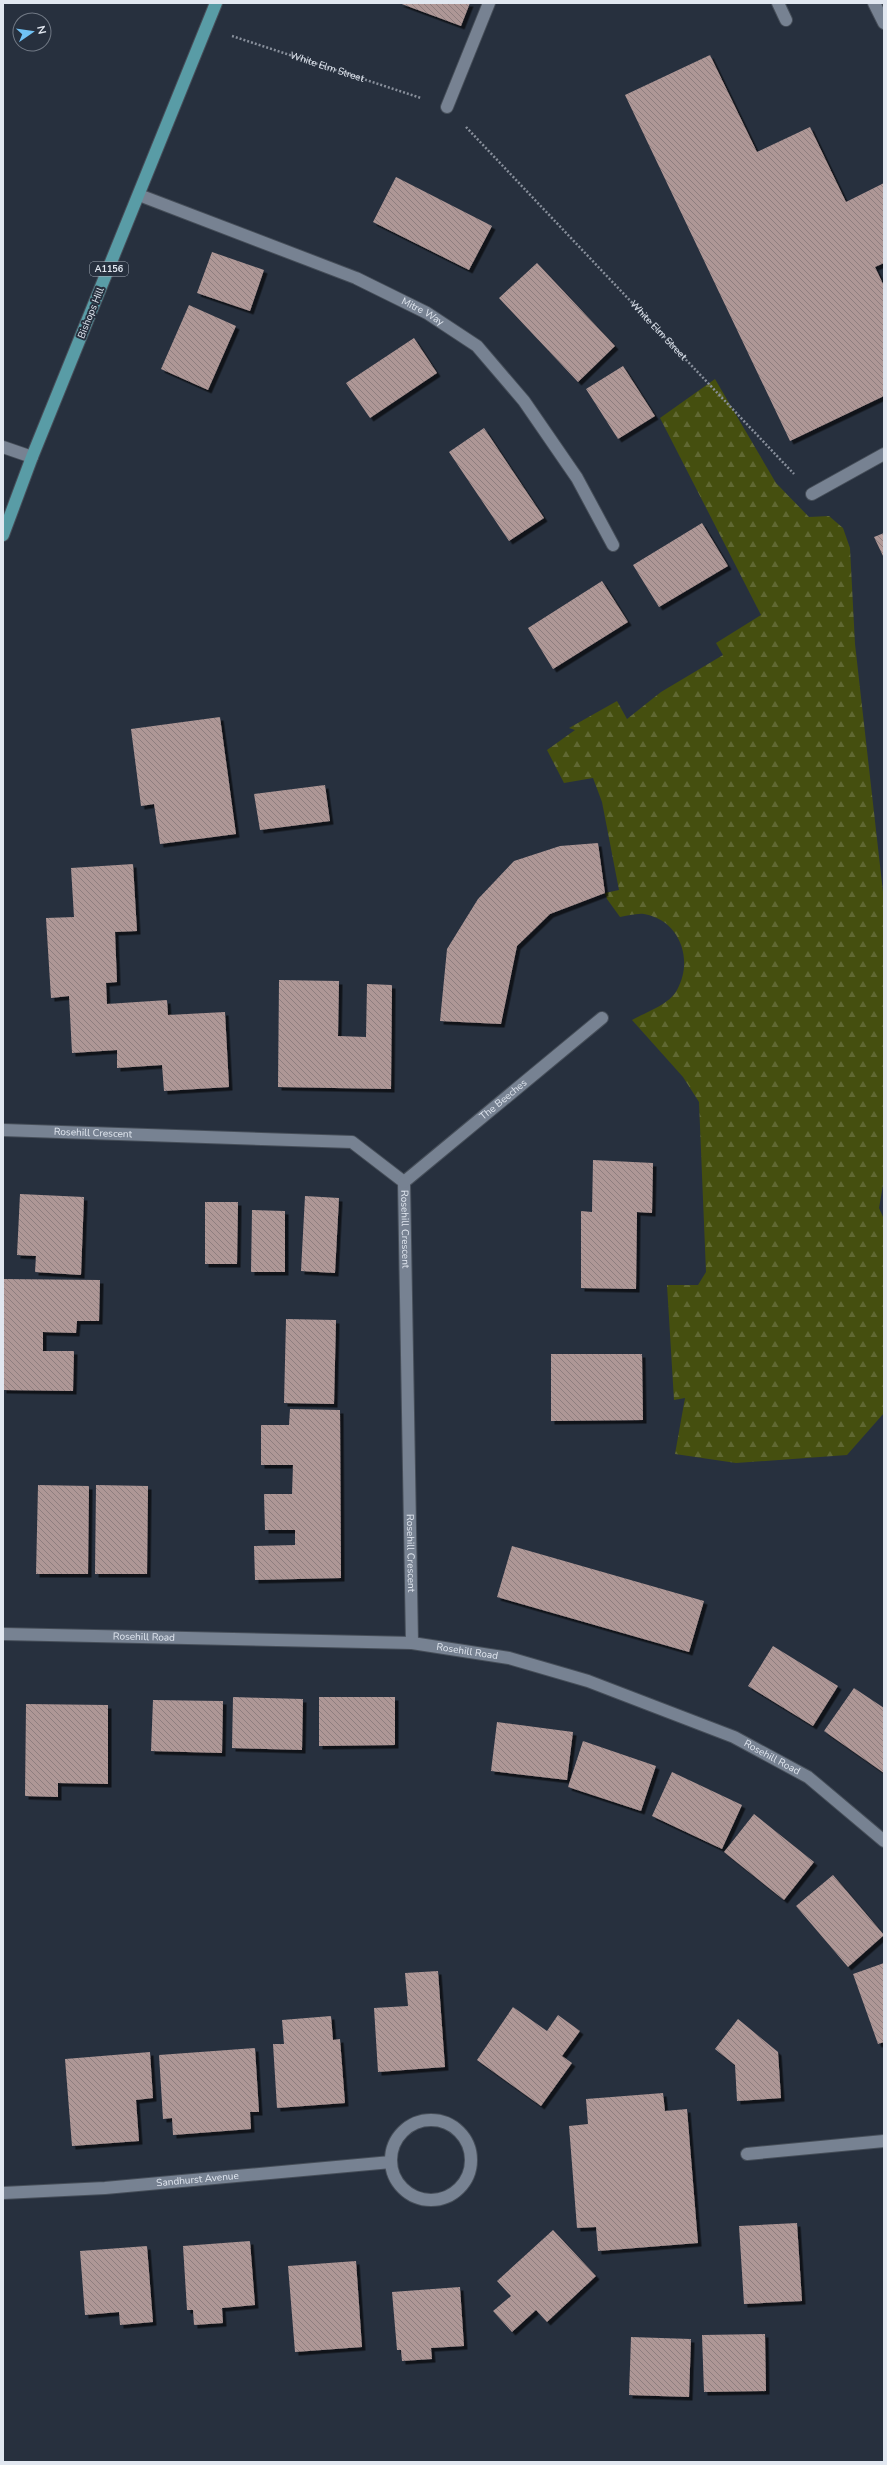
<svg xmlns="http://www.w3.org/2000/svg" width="887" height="2465" font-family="'Nunito Sans',sans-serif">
<defs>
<pattern id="forest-firs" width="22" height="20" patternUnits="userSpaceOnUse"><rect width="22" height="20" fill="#454f0f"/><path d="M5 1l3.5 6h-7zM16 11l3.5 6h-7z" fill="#606832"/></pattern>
<pattern id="building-back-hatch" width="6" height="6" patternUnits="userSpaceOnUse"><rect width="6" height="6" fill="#ae9796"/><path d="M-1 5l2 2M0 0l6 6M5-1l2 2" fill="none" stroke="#8e7e7f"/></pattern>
<filter id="shadow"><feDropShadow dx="3.5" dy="3.5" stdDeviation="0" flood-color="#0009"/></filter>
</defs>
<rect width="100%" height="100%" fill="#27303e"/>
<!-- forest -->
<path fill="url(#forest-firs)" d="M715,379l61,104 33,34 20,-1 14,12 7,20 5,96 29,257v278l-5,29 5,11v194l-37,42 -111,8 -61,-9 10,-56 -11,2 -7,-115h31l8,-13 -7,-170 -16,-25 -51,-57c14,-8 37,-15 45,-30 17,-30 3,-70 -33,-76 -7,-1 -17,2 -24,3l-13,-18 -2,-6 14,-3 -17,-88 -9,-24 -29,5 -17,-33 28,-20 -6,-2 48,-27 10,18 34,-27 62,-37 -7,-12 45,-28 -101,-197z"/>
<!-- building -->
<path fill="url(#building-back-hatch)" filter="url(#shadow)" d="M399,3h71l-9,23z
M710,55l47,97 53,-25 36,75 38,-19v80l-9,4 9,19v110l-94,45 -165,-346z
M396,177l96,49 -23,44 -96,-48z
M212,252l52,18 -14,41 -53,-18z
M537,263l78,83 -37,36 -79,-84z
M189,305l47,21 -28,64 -47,-21z
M414,338l23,35 -67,45 -24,-35z
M623,366l32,50 -37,23 -32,-50z
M484,428l60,90 -35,23 -60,-89z
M702,523l26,43 -69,41 -26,-42z
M884,533v25l-10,-21z
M602,581l26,41 -75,47 -25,-41z
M220,717l16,117 -76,10 -6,-40 -13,2 -10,-77z
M325,785l5,36 -70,9 -6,-36z
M598,843l7,50 -55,21 -33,32 -16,78 -61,-3 7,-72 31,-50 36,-38 46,-15z
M133,864l4,67 -22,1 2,50 -11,1 1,21 60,-4 1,15 57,-3 4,75 -65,4 -2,-26 -45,3v-18l-45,3 -3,-57 -18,2 -5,-80 28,-1 -3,-49z
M279,980l60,1 -1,55 28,1 1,-53 25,1 -1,104 -113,-2z
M593,1160l60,3 -1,50 -15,-1 -1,77 -55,-1v-77l11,1z
M20,1194l64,3 -3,78 -46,-3 1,-16 -19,-1z
M305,1196l34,2 -4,75 -34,-2z
M205,1202h33l-1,62h-32z
M252,1210l33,1v61h-34z
M3,1279l97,1 -1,41h-22l-1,12 -33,-1v19h31l-1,40 -70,-1z
M286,1319l50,1 -2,84 -50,-1z
M551,1354h91l1,66 -92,1z
M290,1409l50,1 1,168 -86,2 -1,-34 41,-1v-15h-30l-1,-36h28l1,-29h-32v-40h28z
M38,1485l51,1 -1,88h-52z
M96,1485l52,1 -1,88h-52z
M512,1546l192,55 -15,51 -192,-55z
M773,1646l65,40 -25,40 -65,-40z
M854,1688l30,20v65l-60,-42z
M233,1697l70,2 -1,51 -70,-2z
M319,1697h76v48l-76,1z
M153,1700l70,1 -1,52 -71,-2z
M26,1704l82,1v79l-50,-1v14l-33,-1z
M497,1722l76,10 -6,48 -76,-9z
M583,1741l73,25 -15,45 -73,-24z
M672,1772l70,33 -20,44 -70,-33z
M754,1814l60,48 -30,38 -60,-48z
M833,1875l51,60 -36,32 -52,-61z
M884,1963v79l-6,2 -25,-70z
M438,1971l7,96 -67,5 -4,-64 34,-2 -3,-33z
M513,2007l34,24 11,-16 22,16 -18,25 10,7 -31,43 -64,-46z
M331,2016l2,24 7,-1 5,64 -68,5 -4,-64h11l-2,-24z
M738,2019l40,33 3,46 -44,3 -2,-36 -20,-16z
M255,2048l4,64h-9l1,17 -78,6 -1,-17 -9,1 -4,-64z
M150,2052l3,46 -17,2 3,41 -67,5 -7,-87z
M663,2093l2,18 22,-2 11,134 -100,8 -2,-24 -19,1 -8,-102 19,-2 -2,-25z
M797,2223l5,78 -58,3 -5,-78z
M553,2230l43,46 -49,46 -11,-12 -24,22 -19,-21 18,-15 -14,-15z
M250,2241l5,64 -33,3 1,15 -29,2 -1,-15h-6l-4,-64z
M147,2246l6,76 -33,3 -1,-13 -34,3 -5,-64z
M356,2261l6,86 -67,5 -7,-86z
M460,2287l4,59 -33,2 1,11 -30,2 -1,-11h-4l-5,-58z
M765,2334l1,57 -62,1 -2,-57z
M631,2337l60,2 -2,58 -60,-2z"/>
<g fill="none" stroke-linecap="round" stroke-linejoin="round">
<!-- lane casing -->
<g stroke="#464e59" stroke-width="14">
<path id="lane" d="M778,3l8,17
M3,447l29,10
M747,2154l137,-13"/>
</g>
<!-- street casing -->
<g stroke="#464e59" stroke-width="14">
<g id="street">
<path d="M874,3l10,20"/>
<path d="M447,107l42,-104"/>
<path id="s3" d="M139,195l217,83 71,35 50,33 47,55 53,77 36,67"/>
<path d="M812,494l72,-40"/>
<path id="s4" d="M3,1130l349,12 52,40 8,461"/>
<path id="s5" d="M404,1182l198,-164"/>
<path id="s6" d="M3,1634l409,9 97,15 79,23 146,56 74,40 76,64"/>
<circle cx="431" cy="2160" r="40"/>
<path id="s7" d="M3,2193l102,-5 286,-26"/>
</g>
</g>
<!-- primary casing -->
<g stroke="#464e59" stroke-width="14">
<path id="primary" d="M3,535l29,-78 184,-454"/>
</g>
<!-- path -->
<g stroke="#888f9b" stroke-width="2.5" stroke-dasharray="2 2" stroke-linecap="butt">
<path id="s1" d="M232,36l189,62"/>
<path id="s2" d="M466,127l328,347"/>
</g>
<!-- lane -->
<use href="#lane" stroke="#778292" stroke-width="12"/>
<!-- street -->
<use href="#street" stroke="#778292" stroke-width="12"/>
<!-- primary -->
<use href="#primary" stroke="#599ca6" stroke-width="12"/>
</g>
<g text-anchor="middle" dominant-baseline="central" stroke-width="4" stroke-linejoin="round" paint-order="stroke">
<!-- shield labels -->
<rect fill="#27303e" stroke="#a9b0bb" stroke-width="1" x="90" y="262" width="38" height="14" rx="3"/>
<g font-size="9" font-weight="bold" fill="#e1e7f0">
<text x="109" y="269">A1156</text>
</g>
<!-- street labels -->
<g font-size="10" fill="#e1e7f0" stroke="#27303e">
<text stroke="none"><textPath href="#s1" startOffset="100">White Elm Street</textPath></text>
<text stroke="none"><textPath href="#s3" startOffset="307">Mitre Way</textPath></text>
<text transform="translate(91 313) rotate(-68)">Bishops Hill</text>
<text stroke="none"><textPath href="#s2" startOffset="280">White Elm Street</textPath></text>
<text stroke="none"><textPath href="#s5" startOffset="129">The Beeches</textPath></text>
<text stroke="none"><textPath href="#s4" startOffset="90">Rosehill Crescent</textPath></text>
<text stroke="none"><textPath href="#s4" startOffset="462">Rosehill Crescent</textPath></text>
<text stroke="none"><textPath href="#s4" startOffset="786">Rosehill Crescent</textPath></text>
<text stroke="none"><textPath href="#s6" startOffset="141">Rosehill Road</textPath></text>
<text stroke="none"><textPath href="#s6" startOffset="465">Rosehill Road</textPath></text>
<text stroke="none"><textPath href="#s6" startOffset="789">Rosehill Road</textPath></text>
<text stroke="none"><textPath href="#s7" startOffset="195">Sandhurst Avenue</textPath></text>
</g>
</g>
<!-- border -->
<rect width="887" height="2465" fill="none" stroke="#e1e7f0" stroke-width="8"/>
<!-- north arrow -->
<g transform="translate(32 32) rotate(77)"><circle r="19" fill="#27303e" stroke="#717985"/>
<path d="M0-3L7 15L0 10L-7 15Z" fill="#70c2f4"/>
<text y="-6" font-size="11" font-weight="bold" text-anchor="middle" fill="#e1e7f0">N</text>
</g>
</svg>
